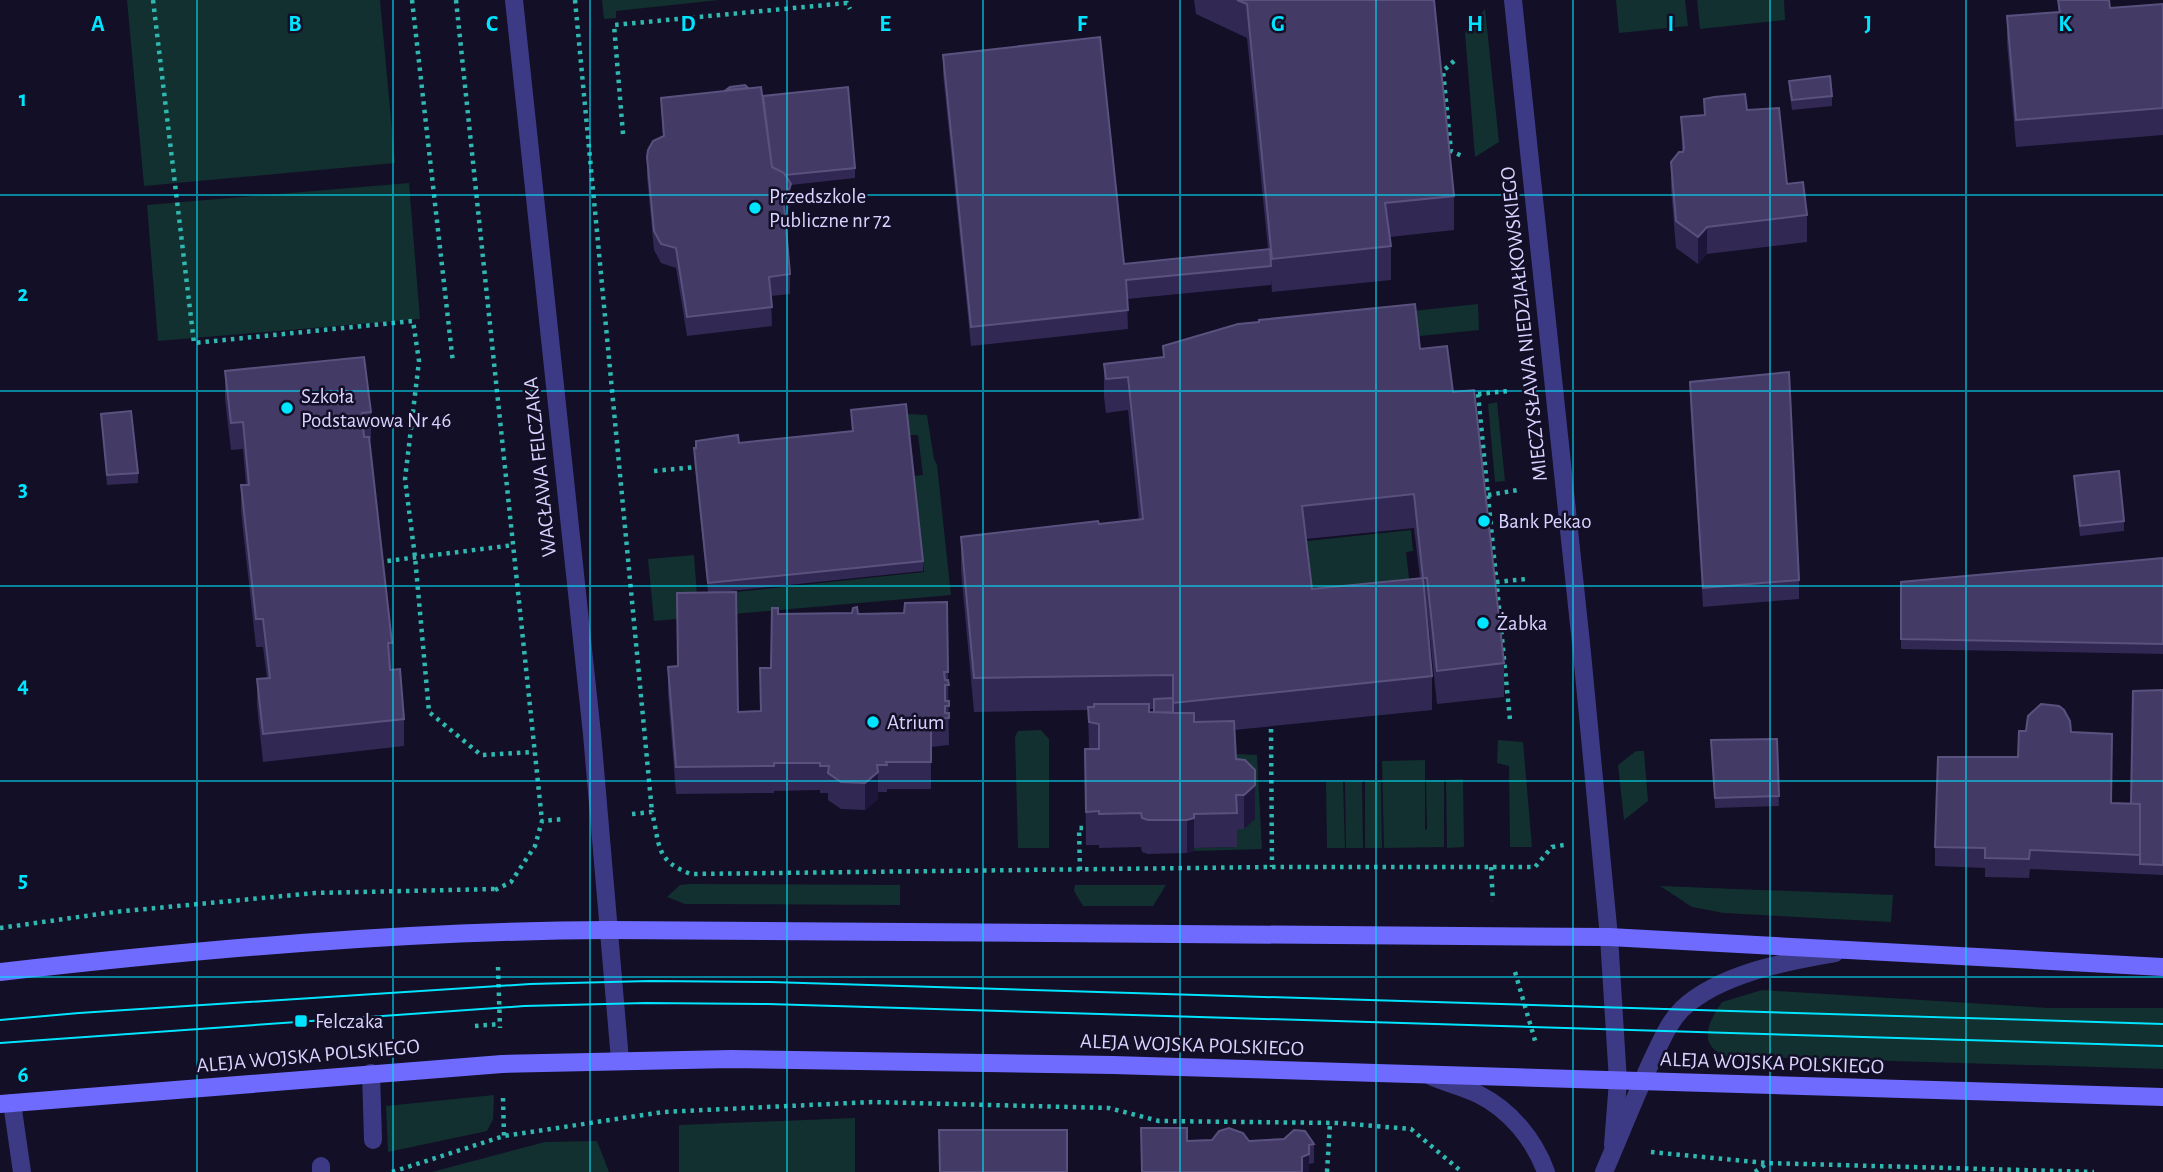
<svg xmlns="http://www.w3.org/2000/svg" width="2163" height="1172" font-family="'Alegreya Sans',sans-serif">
<rect width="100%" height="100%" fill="#130f26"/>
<!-- green -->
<path fill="#12302f" d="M127,0h253l15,163 -251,23z
M602,0h117l-103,11v7l-12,1z
M1616,0h69l3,26 -69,7z
M1697,0h87l1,20 -85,9z
M1485,9l14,133 -24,15 -10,-124z
M409,183l11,136 -262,22 -11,-136z
M1478,304l1,26 -69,7 -16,-24z
M1497,402l8,79 -10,1 -7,-78z
M907,414l20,1 7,44 3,6 14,130 -297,26 -6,-62 46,-4 3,41 227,-24 -10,-96 9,-1 -5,-40h-8z
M1411,530l2,21 -7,1 4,35 -94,32 -9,-78z
M1041,730l8,9v109h-31l-3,-111 3,-6z
M1498,740l25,2 9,105h-22l-1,-81 -12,-3z
M1636,751h8l4,50 -24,19 -6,-55z
M1234,754l23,1 5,94 -68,2v-3l43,-1 -1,-18h8l11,-10v-15z
M1425,760v70l2,-1 -1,-49h18v67l-60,1 -2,-87z
M1463,779l1,68 -17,1 -1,-68z
M1362,781l1,67h-17l-1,-66z
M1365,781h16l1,67h-17z
M1326,782h17l2,66h-18z
M689,884l211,1v20l-215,-1 -18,-7 13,-12z
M1075,885h91l-13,21h-70l-9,-15z
M1660,886l233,9 -2,27 -167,-9 -32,-6z
M1762,990l286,18h115v61l-437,-13c-30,-11 -17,-35 -4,-54z
M494,1095l-1,24 -6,12 -99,21 -2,-46z
M855,1118v54h-176v-47z
M597,1141l12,31h-177l113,-30z"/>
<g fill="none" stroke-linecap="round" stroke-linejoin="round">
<!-- path -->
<path stroke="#2fb8b0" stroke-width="4.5" stroke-dasharray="3.5 5" stroke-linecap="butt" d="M153,0l41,343 219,-22 6,40 -14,118 10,78 14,155 52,43 53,-3
M412,0l41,363
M456,0l86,821
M575,0l77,812
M1454,61l-11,10 8,80 13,6
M623,134l-9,-109 233,-22 3,6
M1478,394l32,326
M1478,394l31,-3
M654,471l42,-4
M1488,495l30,-5
M379,562l135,-17
M1496,582l30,-3
M1271,729l1,138
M632,814l20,-2c8,33 3,49 39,62l581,-7h263l17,-20 12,-2
M1491,867l2,34
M1080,870l-1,-42h7
M495,890l16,-8 24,-36 7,-25 22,-2
M0,928l114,-16 201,-19 180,-4
M498,967l2,61
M1515,972l21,72
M475,1026l25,-2
M503,1098l1,38
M1651,1152l115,11 328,9
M392,1172l112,-36 159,-24 209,-10 237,6 50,13 179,2 73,6 51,43
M1327,1172l3,-49
M1755,1172l11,-8"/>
<!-- service -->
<path stroke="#3d3a85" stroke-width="18" d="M371,1073l2,67
M12,1103l10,69
M321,1172v-6"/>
<!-- minor -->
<path stroke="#3d3a85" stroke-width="18" d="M514,0l78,734 28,326
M1513,0l69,653 27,284 9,144 -5,64"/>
<!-- tertiary -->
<path stroke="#3d3a85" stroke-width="18" d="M1431,1076c15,7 32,11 47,18 32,16 56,45 68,78
M1604,1172c16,-37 31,-75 48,-112 9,-18 16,-37 30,-51 37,-35 105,-48 153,-56"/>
<!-- secondary -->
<path stroke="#6f6bff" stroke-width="18" d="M0,972c203,-23 406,-41 610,-42l999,7 554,30
M0,1104l502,-40 229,-5 382,6 1050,32"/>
<!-- tram -->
<path stroke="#00e5ff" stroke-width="2" d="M0,1020l79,-7 451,-29 120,-3 120,1 1393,42
M0,1043l524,-37 122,-3 122,1 1395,42"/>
</g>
<!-- wall -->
<path fill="#312854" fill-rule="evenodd" d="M1194,0h240l20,196v34l-64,7 1,9v34l-119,12 -1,-12v5l-144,14 1,30 -157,17 -28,-272v-19l181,209 144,-15 -21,-211 -51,-24z
M2058,0l52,8 53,-4v131l-147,12 -9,-104v-27l51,-4z
M1789,81l43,15v10l-40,4 -3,-19z
M763,96l92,72v10l-64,7v19l-6,15 5,55v20l-19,2 1,30 -85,10 -11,-68 -15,-5 -7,-13 -7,-73v-20l16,-20 -2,-39z
M1704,99l43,11 40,74 20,31v27l-100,12 -9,10 -22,-16 -5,-59v-27l11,-10 -1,-35 23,-2z
M1259,320l161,29 33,43 51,271v34l-67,7 -10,-93 5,65v34l-198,20 2,29 19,59 -11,11h-7v18l-43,1v3l-7,2 -39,1 -6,-2 -1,-5 -42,1v-3h-13l-1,-96h4l-1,-39 -114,2 -13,-141v-34l178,-17 -11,-110 -22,3 -2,-16v-33l59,-6v-12l96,-24zM1414,528l6,50 -108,11 -6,-50zM1149,709h5v3h-5z
M225,371l146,41v27h-2l23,204v27l12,49v27l-141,16 -6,-56v-27l10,-1 -4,-31h-7l-15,-135v-27h5l-3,-36 -12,1 -6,-51z
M1690,382l109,198v19l-96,8 -13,-206z
M851,410l72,151v10l-202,21 17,120 22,-1v-43h11l7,-54 126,-1 43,-11 2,143 -18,2v42h-44v3h-9v7l-13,11 -24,-1 -13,-9v-7h-8v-3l-46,1v2l-98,1 -8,-100v-27l10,-1 30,-74 -14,-134v-10l158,-17z
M101,414l37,59v10l-31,2z
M2074,476l50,45v10l-44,5 -6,-50z
M2163,558v96l-262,-5v-67z
M2163,690v185l-133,-6 -1,9 -44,-1v-9l-50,-2v-19l83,-90 53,-25 40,71 20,1z
M1777,739l2,67 -64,2 -4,-68z
M1187,1141h62l65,3v19l-5,1v8h-167z"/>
<!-- shaded-wall -->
<path fill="#1d163a" d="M791,184v20l-7,19v-19z
M1707,227v27l-9,10v-27z
M1255,770v48l-11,11v-34z
M878,772v27l-13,11v-27z
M1194,818v33l-7,2v-33z
M1309,1145v27h-7v-15z"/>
<!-- building -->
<path fill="#433a66" stroke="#5a527e" stroke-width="2" d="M1237,0h197l20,196 -69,7 6,43 -119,13 -25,-255z
M2058,0h51l1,8 53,-4v104l-147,12 -9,-104 53,-4z
M1100,37l24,227 146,-15 1,17 -145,14 2,30 -157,17 -28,-272z
M1830,76l2,20 -40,4 -3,-19z
M745,85l3,3 -22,2 4,-3z
M761,87l11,80 12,6 7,11 -7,20 6,70 -21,3 3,30 -85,10 -11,-69 -15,-4 -7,-13 -7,-74 1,-7 5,-9 11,-5 -3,-38z
M848,87l7,81 -70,7 -1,-2 -12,-6 -9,-71z
M1745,94l2,16 32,-2 8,76 16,-2 4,33 -100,12 -9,10 -22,-16 -5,-59 8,-10h4l1,-4 -3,-31 24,-2 -1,-16 10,-2z
M1415,304l5,45 27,-3 6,46 21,-2 30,273 -67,8 -10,-93h-4l-9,-84 -112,12 10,83 111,-11 9,98 -259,27v-28l-199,3 -13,-141 137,-16 1,3 44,-5 -15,-142 -22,2 -2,-15 60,-7 -1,-11 75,-22 21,-2v-2z
M364,357l7,55 -9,1 2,24h5l23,206h-4l2,27 10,-1 4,50 -141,15 -6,-55 13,-1 -7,-59h-7l-15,-134h8l-6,-63 -12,1 -6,-52z
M1789,372l10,208 -96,8 -13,-206z
M906,404l17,157 -215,22 -14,-135h2v-7l42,-6 1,8 114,-12 -2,-21z
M131,411l7,62 -31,2 -6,-61z
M2119,471l5,50 -44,5 -6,-50z
M2163,558v86l-262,-5v-57z
M736,592l2,120 23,-1 -1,-43h11l1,-60h6v6l74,-1 1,-5 4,-1 1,7 46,-1 1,-10 42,-1 1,70h-4l1,8h3l1,5h-4v16h4v5h-4v7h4v5l-18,1v43h-45l1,3h-10l1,7 -13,11 -24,-1 -13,-9 1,-7h-9v-3h-46v3l-98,1 -8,-100 10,-1 -1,-73z
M2163,690v175l-23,-1v-60h-9l2,-113z
M1173,698v15l-19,-1v-13z
M1094,704h55v8l45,1v9l40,-1 2,38 9,1 10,10v15l-11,10h-8l1,18 -43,1v4l-7,2h-39l-6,-2 -1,-5 -42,1v-3l-13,1 -1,-63h14v-25l-10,-2 -1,-15h6z
M2041,704l18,2 5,4 6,11 1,11 41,2 -1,69 29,1v51l-110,-5 -1,9 -44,-1v-10l-50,-1 3,-90h80l1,-26h7l2,-15z
M1777,739l2,57 -64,2 -4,-58z
M1141,1128h46v13l25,-1 7,-9 10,-3 14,5 6,8 35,-2 10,-9 11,1 9,13 -5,1v9l-7,3v15h-160z
M939,1130h128v42h-127z"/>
<!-- grid -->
<path fill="none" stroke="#00e5ff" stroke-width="2" stroke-opacity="0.55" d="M197,0v1172M393,0v1172M590,0v1172M787,0v1172M983,0v1172M1180,0v1172M1376,0v1172M1573,0v1172M1770,0v1172M1966,0v1172M0,195h2163M0,391h2163M0,586h2163M0,781h2163M0,977h2163"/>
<!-- markers -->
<g fill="#00e5ff" stroke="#130f26" stroke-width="2.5">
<circle cx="755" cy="208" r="7"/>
<circle cx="287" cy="408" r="7"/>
<circle cx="1484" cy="521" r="7"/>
<circle cx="1483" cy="623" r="7"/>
<circle cx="873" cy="722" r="7"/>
<rect x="294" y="1014" width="14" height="14" rx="3.5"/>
</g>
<g text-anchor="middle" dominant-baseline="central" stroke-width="5" stroke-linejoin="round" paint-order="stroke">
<!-- poi labels -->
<g font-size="21" fill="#d9d4ff" stroke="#130f26" text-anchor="start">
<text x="769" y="196">Przedszkole<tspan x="769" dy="24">Publiczne nr 72</tspan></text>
<text x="301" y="396">Szkoła<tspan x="301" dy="24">Podstawowa Nr 46</tspan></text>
<text x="1498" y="521">Bank Pekao</text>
<text x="1497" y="623">Żabka</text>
<text x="887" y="722">Atrium</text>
<text x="315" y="1021">Felczaka</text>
</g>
<!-- street labels -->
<g font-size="21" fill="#d9d4ff" stroke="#130f26">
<text transform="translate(1524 324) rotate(-96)">MIECZYSŁAWA NIEDZIAŁKOWSKIEGO</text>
<text transform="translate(540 467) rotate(-96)">WACŁAWA FELCZAKA</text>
<text transform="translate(1192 1045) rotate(2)">ALEJA WOJSKA POLSKIEGO</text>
<text transform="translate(308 1056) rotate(-5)">ALEJA WOJSKA POLSKIEGO</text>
<text transform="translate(1772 1063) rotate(2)">ALEJA WOJSKA POLSKIEGO</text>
</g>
</g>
<g font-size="23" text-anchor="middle" font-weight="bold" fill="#00e5ff" stroke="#130f26" stroke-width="5" stroke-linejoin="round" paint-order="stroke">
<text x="98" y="31">A</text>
<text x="295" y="31">B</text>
<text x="492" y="31">C</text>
<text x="688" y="31">D</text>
<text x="885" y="31">E</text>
<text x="1082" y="31">F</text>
<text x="1278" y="31">G</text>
<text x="1475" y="31">H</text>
<text x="1671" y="31">I</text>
<text x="1868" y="31">J</text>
<text x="2065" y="31">K</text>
<text x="23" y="106">1</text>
<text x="23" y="301">2</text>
<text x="23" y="496">3</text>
<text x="23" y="692">4</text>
<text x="23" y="887">5</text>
<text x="23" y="1082">6</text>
</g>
</svg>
